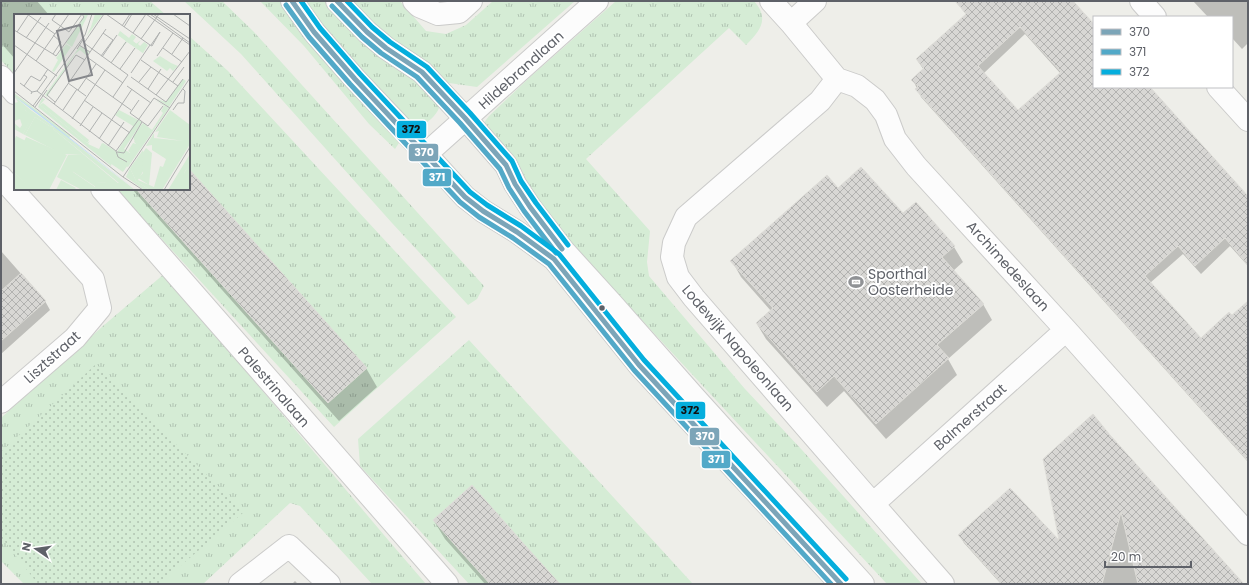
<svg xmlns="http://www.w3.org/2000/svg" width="1249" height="585" font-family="Poppins,sans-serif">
<defs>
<pattern id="grass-tufts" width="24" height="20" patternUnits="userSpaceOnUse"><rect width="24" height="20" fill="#d5ecd5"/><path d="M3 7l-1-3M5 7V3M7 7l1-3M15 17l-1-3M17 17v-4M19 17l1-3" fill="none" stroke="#b0c3b1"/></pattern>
<pattern id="park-dots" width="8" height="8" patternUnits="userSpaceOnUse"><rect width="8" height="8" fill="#d5ecd5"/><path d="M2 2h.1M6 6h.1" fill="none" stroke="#b0c3b1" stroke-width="1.8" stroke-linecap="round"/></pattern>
<pattern id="building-cross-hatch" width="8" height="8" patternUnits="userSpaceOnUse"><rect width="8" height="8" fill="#d8d7d4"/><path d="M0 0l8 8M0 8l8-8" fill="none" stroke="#b2b2b0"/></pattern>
</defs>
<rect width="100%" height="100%" fill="#eeeee9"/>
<!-- grass -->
<path fill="url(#grass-tufts)" d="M1,1h149l16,14h-151v61l-14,-16z
M184,1h38l31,30 231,255 -7,13 -9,6 -76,-82 -151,-169z
M260,1h23l16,28 100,114 -4,6 -26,-25 -65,-78z
M305,1h21l86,76 23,23 4,8c-3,8 -12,15 -19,19l-8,-3 -96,-102z
M349,1h51l26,30 20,3 20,-9 27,-24h82l-98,86 -35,-5 -77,-64z
M616,1h138c16,18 6,30 -8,44l-17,-17 -143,131 64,72 -3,31 2,14 96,113 57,61 120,134h-35l-328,-353 -76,-107 6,-8 40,-38z
M189,36l39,35 228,246 -122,110 -218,-238h73z
M164,274l225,267 37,43h-54l-72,-78 -10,-3 -87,81h-179l-23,-23v-143l102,-92z
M469,340l224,244h-224l-109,-118 -2,-27z"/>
<!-- park -->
<path fill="url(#park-dots)" d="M96,364l148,148 -85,72h-121l-37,-47v-85z"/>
<!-- shadow -->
<path fill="#0003" fill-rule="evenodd" d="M1,1h36l12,14h-34v44l-14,-16z
M976,1h96l22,25v61h55l99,111v68l-18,-20 -29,28 -18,-20 -33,29 51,56 31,-22 16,-15v160l-327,-365 -8,-17 11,-10 -7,-10 50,-46zM1025,34l36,40 -43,37 -34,-38z
M1193,1h55v42l-6,6 -10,-11v-21h-24z
M189,171l177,197 11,19 -38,34 -207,-232h57z
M838,189l64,26 13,-12 39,44 9,15 -10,9 30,33 9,16 -44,39 9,16 -71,64 -42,-48 -17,16 -61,-68 -9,-15 14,-13 -30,-34 -9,-16z
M1,251l44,50 5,9 -49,44z
M1044,459l199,125h-242l-37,-41 -5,-8 102,8z
M434,521l125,63h-74l-40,-45z
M295,581l3,3h-6z"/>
<!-- building -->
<path fill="url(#building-cross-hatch)" stroke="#deddd8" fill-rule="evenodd" d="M955,1h118l21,23v63h56l98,109v69l-23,-27 -30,28 -17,-20 -33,30 56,62 28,-26 3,3 16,-14v160l-333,-372 3,-3 -7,-6 13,-12 -8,-9 50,-45zM1020,27l41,45 -43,38 -40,-44z
M861,167l42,46 13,-11 39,44 -13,11 42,47 -47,41 12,13 -73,66 -42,-48 -17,16 -61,-69 17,-15 -43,-47 97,-86 11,13z
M189,169l178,199 -39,35 -192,-214h53z
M21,273l25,28 -45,40v-50z
M1093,414l17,21 134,149h-106l-17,-72 -19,72h-100l-44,-49 52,-47 49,52 -16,-81z
M472,485l52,59 36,40h-70l-35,-39 -22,-25z"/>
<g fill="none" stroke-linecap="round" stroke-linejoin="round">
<!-- minor casing -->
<g stroke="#cbcbca" stroke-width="24">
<path id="minor" d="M292,1l22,31 41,47 71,75 39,43 18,14 34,21 37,27 85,106 202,219
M337,1l30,31 19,16 36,24 43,46 41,47 9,19 15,23 33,43 49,54 82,93 169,187
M414,1l5,5 19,8 21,-2 12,-11
M771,1l20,22 46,56 20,7 18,14 11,15 9,24 21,27 150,164 182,204
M1141,1l14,16
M791,23l24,-22
M1,77l14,16
M837,79l-17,22 -134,116 -12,26 -2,14 6,20 16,21 179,206 70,80
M1218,87l30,33
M426,154l171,-153
M1,177l92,102 7,29 -25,30 -74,64
M102,189l345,395
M873,504l193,-174
M240,584l49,-38 40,38"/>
</g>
<!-- minor -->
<use href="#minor" stroke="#fcfcfc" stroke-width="22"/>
<!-- bus-1 casing -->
<g stroke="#fff" stroke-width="8">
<path id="bus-1" d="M292,1l22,31 41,47 110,118 18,14 34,21 37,27 85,106 202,219
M337,1l30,31 19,16 36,24 43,46 41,47 9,19 15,23 32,42"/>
</g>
<!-- bus-2 casing -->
<g stroke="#fff" stroke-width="8">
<path id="bus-2" d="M286,5l23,32 41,47 110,118 19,15 34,21 36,26 85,106 197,214
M332,6l30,31 19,16 36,24 43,46 40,46 9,19 15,23 32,42"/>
</g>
<!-- bus-3 casing -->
<g stroke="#fff" stroke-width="8">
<path id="bus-3" d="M301,1l19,27 40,46 110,118 17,13 34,21 38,28 85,106 202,219
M347,1l25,26 18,15 37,25 43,46 42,48 9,20 15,22 32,42"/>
</g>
<!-- bus-1 -->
<use href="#bus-1" stroke="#7ca5b8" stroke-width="5"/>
<!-- bus-2 -->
<use href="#bus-2" stroke="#52a9c8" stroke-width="5"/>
<!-- bus-3 -->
<use href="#bus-3" stroke="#05aedd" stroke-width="5"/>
</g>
<!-- icons -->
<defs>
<g id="stadium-bare" transform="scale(1.2)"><path d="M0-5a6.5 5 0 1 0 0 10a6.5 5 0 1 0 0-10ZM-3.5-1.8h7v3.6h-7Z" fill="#909295" stroke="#fff" stroke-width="2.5" paint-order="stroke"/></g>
</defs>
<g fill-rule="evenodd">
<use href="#stadium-bare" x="856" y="282"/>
</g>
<!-- markers -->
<circle fill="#5e6168" stroke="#fff" stroke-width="1.5" cx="602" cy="308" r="3.5"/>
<g text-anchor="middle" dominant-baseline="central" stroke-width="4" stroke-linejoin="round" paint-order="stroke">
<!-- street labels -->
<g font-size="14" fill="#5e6168" stroke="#fff">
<text transform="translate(521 70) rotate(-42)">Hildebrandlaan</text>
<text transform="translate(1008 266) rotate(48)">Archimedeslaan</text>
<text transform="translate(738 348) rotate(49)">Lodewijk Napoleonlaan</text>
<text transform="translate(52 357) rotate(-42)">Lisztstraat</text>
<text transform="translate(274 387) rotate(49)">Palestrinalaan</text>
<text transform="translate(970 417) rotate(-42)">Balmerstraat</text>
</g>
<!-- poi labels -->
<g font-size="14" fill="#5e6168" stroke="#fff" text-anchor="start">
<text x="868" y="274">Sporthal<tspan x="868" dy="16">Oosterheide</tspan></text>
</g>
</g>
<!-- overview -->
<g transform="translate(14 14)">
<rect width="176" height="176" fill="#eeeee9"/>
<path d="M69,0l5,1 -16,32 -6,-4 18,-27zM106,17l9,7 3,-4 4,3 -3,4 3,3 5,-4 -3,4 2,2 4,-4 4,3 -5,8 -16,-11 -5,4 4,-5 -8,-6zM52,30l5,3 -17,25 -2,-1 6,-11 -2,-2zM66,32l9,6 -2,4 -7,-6 -5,4 -28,43 -2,-2zM169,65l3,2 -17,26 -12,-8 9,3zM0,79l57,43 -2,2 -14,-11 -2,2 66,55 -23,-2v5l-24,-16v-16h10l-20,-1 -37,-19 10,-18 16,10 3,-1 -40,-30zM28,84l3,1 -5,6 47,38 3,-2 -2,3 11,5 3,-6 12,9 -3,14 -73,-59zM141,86l14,8 -41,59 -2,-1 6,-12 -4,-3 5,-8 3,1 -3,-7 9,-13 10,6 11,-17 -2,-2 3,-5zM0,96h11l8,6 -10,18 -9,-5v-6l6,5 2,-3 -2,-6 -6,2zM156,96l20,15v19l-28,46h-12l-14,-9 -6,-13 13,-18 2,18 -7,12 16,7 6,-21 3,1 3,-8 -14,-9v-5l-6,1 3,-5 5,-8v5l29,3 -26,-4 2,-6 -4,1zM2,122l10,5 -12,22v-22zM176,149v27h-13l5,-13zM0,158l16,16 -2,2h-14zM47,166l15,8 -2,2h-18z" fill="#d5ecd5"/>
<path d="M0,82l18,15 21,15 -2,1 -16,-10 -10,18 -2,-1 9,-18 -7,-6h-11v-7l4,-1zM29,89l46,37 -2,3 -47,-38zM41,113l35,28 45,35h-53l-25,-13 11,-22h4l1,17 22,15 1,-5 23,1 -66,-54zM12,123l41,18 -18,35h-21l1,-2 -15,-16v-9zM132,134l6,5 -3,32 -11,-7 5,-5 -1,-19zM176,140v12l-5,5 -5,19h-12zM116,154l6,13 14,9h-6l-18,-13z" fill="#d5ecd5"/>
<path d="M81,0h8l-17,23 5,-10zM106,18l24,17 -1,4 -25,-18zM146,42l11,7 7,3 -5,5 -3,-3 -3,3 -14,-10zM105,96l23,12 -18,27 6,4 7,-9 -3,-2 9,-14 -2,-2 2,-3 9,7 -29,42 -26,-18 6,-11 14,9 16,-26 -18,-11z" fill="#d5ecd5"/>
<path d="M0,82l19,13 103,81 -92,-71z" fill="#bddbf8"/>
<path fill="none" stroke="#b0b2b1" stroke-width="1" d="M13,0l28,20M90,0l-20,29 44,32 -15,22M92,0l44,31M132,0l44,31M136,0l40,29M139,0l37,25M159,0l17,12M108,12l8,-12M110,13l8,-13M0,16l39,24M3,18l12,-18M89,19l10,7M119,19l13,-19M39,21l8,7 -8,12 3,2 28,-39 -2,-3 -13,18 -17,-12 4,-6M12,24l15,-21M127,25l18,-25M0,31l43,31M65,31l11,7M149,34l19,14M63,35l7,-11M158,40l11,-16M87,42l12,-16M143,42l16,-23M73,43l36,26M88,43l15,-22M127,46l37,26M22,47l33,-47M97,49l15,-21M106,55l15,-21M0,59l35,-50M117,59l19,-28 2,1 8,-14 -9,13M117,63l35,25 17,-23M72,64l45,32M125,68l12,-15M159,68l11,-15M6,69l12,9 -1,2M54,69l18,13M10,72l7,-10 9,5 8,-12M113,72l24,17M134,75l13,-20M64,76l18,-26M0,77l109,86 67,-99M23,77l79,60 2,6 9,5M18,78l5,-1 10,-14 -3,-2M142,81l34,-44M70,86l46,33M125,86l-9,13 18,13 15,-20M41,88l-8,-7 11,-15 18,-25 9,5M40,90l52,-75M19,92l52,-71 7,-21M21,93l12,-17M49,96l14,-21M159,96l5,-7h6l1,-12 -2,-2M58,105l33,-49M66,112l13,-19M75,118l13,-19M85,125l33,-50M94,132l16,-24M102,137l38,-53 16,10M103,138l7,1 18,-31M109,163l20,13M150,176l26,-43"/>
<path fill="#86888c" fill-opacity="0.15" stroke="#86888c" stroke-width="2" d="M66,11l12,50 -23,6 -12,-50z"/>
<rect width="176" height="176" fill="none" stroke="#5e6168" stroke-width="2"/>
</g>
<g stroke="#fff" stroke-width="1.5">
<rect x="396" y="120" width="31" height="19" rx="4" fill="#05aedd"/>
<rect x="408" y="143" width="31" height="19" rx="4" fill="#7ca5b8"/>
<rect x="422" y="168" width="30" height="19" rx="4" fill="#52a9c8"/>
<rect x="675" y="401" width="31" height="19" rx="4" fill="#05aedd"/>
<rect x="689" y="427" width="31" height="19" rx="4" fill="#7ca5b8"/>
<rect x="701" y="450" width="30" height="19" rx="4" fill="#52a9c8"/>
</g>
<g font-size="11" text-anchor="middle" font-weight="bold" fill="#fff">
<text x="424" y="156">370</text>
<text x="437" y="181">371</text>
<text x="705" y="440">370</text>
<text x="716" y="463">371</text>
</g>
<g font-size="11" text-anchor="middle" font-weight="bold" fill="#111">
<text x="411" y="133">372</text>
<text x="690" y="414">372</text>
</g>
<!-- border -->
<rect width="1249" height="585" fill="none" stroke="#5e6168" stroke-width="4"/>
<!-- legend -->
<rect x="1093" y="16" width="140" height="72" fill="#ffffff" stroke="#bfc0c3"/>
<rect x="1101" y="29" width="20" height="6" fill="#7ca5b8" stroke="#bfc0c3"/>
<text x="1129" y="36" font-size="12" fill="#5e6168">370</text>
<rect x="1101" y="49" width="20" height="6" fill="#52a9c8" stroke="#bfc0c3"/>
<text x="1129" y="56" font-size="12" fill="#5e6168">371</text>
<rect x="1101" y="69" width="20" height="6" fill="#05aedd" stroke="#bfc0c3"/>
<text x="1129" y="76" font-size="12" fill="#5e6168">372</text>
<!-- north arrow -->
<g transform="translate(36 549) rotate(283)" stroke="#ffffff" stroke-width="3" paint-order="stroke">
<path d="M0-3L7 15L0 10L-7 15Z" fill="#5e6168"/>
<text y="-6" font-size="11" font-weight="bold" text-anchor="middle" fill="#5e6168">N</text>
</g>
<!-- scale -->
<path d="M1105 561v6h86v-6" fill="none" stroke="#5e6168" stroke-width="2"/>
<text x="1111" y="561" font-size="12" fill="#5e6168" stroke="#ffffff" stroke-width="3" paint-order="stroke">20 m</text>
</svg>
